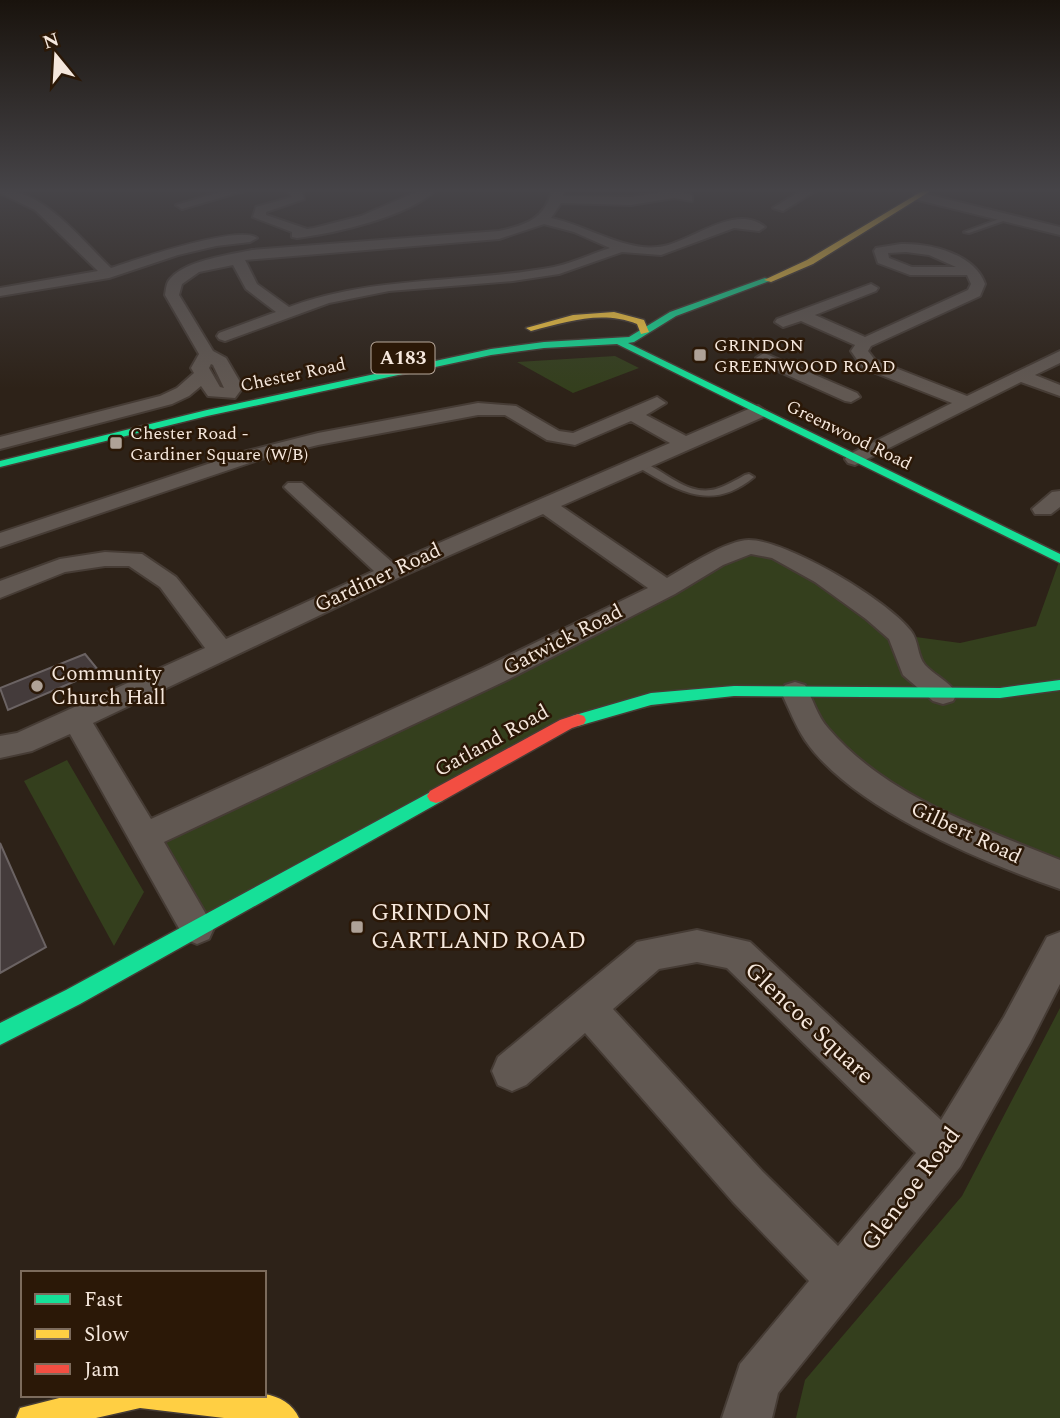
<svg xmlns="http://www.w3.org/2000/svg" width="1060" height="1418" font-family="Spectral,serif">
<rect width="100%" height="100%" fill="#2d2218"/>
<!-- green -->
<path fill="#343f1d" d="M615,356l24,12 -66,25 -56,-31z
M749,547l30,6 122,82 59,8 76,-17 24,-67v316l-204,-103 -62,-80 -60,-1 -168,33 -369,204 -52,-92z
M67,760l77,132 -30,54 -90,-165z
M1060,1008v410h-264l9,-38 157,-184z"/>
<!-- building -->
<path fill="#443b3b" stroke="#6b6363" stroke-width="2" d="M85,654l14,17 -91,39 -8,-22z
M0,843l46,104 -46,26z"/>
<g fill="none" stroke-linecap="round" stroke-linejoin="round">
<!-- lane casing -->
<g stroke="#463c35" stroke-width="4">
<path id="lane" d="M1007,216l2,3 -40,14 -5,-1z
M640,461c25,9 47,36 76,28 10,-3 20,-9 29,-14l4,-1 5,3c-43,36 -77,13 -118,-11l-1,-2z"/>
</g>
<!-- street casing -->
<g stroke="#463c35" stroke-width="4">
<path id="street" d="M0,190c45,0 81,50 111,78 24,-8 128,-44 146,-30l-7,4 -34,4 -38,9 -69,23 -109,18v-8l98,-17 -63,-61 -35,-17z
M227,190h20l-65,19 -6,-4z
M286,190h16l2,9 -38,13v3l41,14 7,-1 47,-12 60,-26h15c-29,27 -100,43 -139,48l-5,-1v-5l-39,-15 3,-10 36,-10z
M552,190h12l-1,6 68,1 44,-7 17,5v6l-18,-3 -43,7 -70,-2 -10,15c38,8 77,36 113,28 29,-6 73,-43 101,-19l-6,4 -25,-3 -73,27 -39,-3 -63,22 -46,7 -124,10 -60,12 -104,38 -6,-2 -2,-3 2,-3 57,-21 -30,-23 -13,-24 -34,7 -17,12 -3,11 34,56 13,7 17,29 -8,11 -27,-2 -7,-10 -12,10 -17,8 -172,45v-12l160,-41 17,-8 17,-15 -3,-5 8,-14 -34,-59c1,-5 1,-12 5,-16 16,-19 60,-24 82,-29l247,-19c27,-6 46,-12 53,-41zM544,224l30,8 36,16c-19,6 -37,15 -56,19 -89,17 -179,8 -265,40l-32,-23 -12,-24 254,-21zM211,364l2,1 11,23 -4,-1 -11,-19z
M802,190h15l-34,21 -10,-3z
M918,192l142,35v8l-146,-36v-6z
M901,244c29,-1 74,10 84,40l-5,12 -109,50 -3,5 7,9 92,36 93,-45v12l-25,12 25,10v11l-39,-14 -166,83 -7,-2 -3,-4 3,-4 104,-52 -89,-35 -12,-17 4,-6 -54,-24 -18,6 -8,-5 2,-3 94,-35 7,4 -2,3 -61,24 50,22 103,-47 3,-6 -4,-9h-57l-32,-12 -4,-12 2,-3zM906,252l23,3 27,12h-44l-23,-9 -1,-5z
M764,353l93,40 3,4 -9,5 -6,-1 -87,-39 -2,-4z
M657,397l9,6 -20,12 40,21 65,-28 7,-2 9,6 -2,4 -204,90 106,72c19,-11 60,-38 82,-38 38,0 140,61 162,91 8,10 6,25 14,34 10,11 24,16 32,29l-4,7 -10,3 -10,-3 -30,-26 -14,-36 -23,-20 -51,-37 -43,-24 -21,-4 -28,11 -48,29 -172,88 -339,160 50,86 -5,11 -12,5 -12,-5 -115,-205 -38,17 -32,7v-22l17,-3 188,-85 -45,-61 -31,-21h-24l-40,6 -65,26v-17l60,-22 45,-7 37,2 34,23 50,62 148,-68 -86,-80 -4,-4 4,-4h14l91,80 277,-120 -39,-22 -56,24 -28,-5 -42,-25h-27l-160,30 -57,14 -261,88v-14l247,-82 71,-18 160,-30 38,3 43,25 14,2zM543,514l105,74 -165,80 -332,151 -58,-96 305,-145z
M1060,491v16l-9,7h-16l-3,-5 20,-17z
M795,682l10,3c8,14 12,31 23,43 59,69 151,99 232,132v29c-77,-27 -208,-80 -255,-149 -10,-15 -16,-32 -24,-48l4,-7z
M697,930l53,12 191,178 63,-103 43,-80 13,-5v52l-30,59 -70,124 -182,226 -6,25h-50l18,-54 69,-83 -76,-79 -148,-169 -59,52 -14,6 -14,-6 -6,-14 6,-14 139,-115zM697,962l30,6 189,185 -78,93 -75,-74 -150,-163 46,-40z"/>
</g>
<!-- fast casing -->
<g stroke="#463c35" stroke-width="3">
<path id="fast" d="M765,278l7,2 -96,36 -42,26 -6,1 432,211v9l-443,-219 -73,4 -53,7 -284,61 -207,51v-6l207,-51 284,-61 53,-7 85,-5 41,-25z
M1060,680v10l-60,8 -266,-2 -83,9 -73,21 -8,-6 2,-4 79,-23 83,-7 266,2z
M436,789l6,2 3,5 -3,5 -362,203 -80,41v-22l66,-33z"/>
</g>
<!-- slow casing -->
<g stroke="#463c35" stroke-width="3">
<path id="slow" d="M924,190h8l-119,74 -42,18 -7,-2 43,-20z
M614,312l30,8 5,12 -8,2 -4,-10c-36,-14 -70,-2 -106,7l-5,-3 47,-13z
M264,1394c15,2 29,10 35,24h-75l-84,-10 -44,10h-80l4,-10 51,-13z"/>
</g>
<!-- jam casing -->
<g stroke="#463c35" stroke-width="3">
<path id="jam" d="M578,714l6,2 2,4 -2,4 -12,4 -130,73 -6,2 -6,-2 -3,-5 3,-5 130,-71z"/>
</g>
<!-- lane -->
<use href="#lane" fill="#615852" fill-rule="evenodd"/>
<!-- street -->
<use href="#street" fill="#615852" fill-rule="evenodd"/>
<!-- fast -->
<use href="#fast" fill="#16e098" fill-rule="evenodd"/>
<!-- slow -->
<use href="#slow" fill="#ffcf43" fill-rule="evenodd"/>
<!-- jam -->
<use href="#jam" fill="#f24e42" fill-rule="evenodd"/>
</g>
<!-- sky -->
<linearGradient id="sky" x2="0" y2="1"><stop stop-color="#19130d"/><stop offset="0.49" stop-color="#464448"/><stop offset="1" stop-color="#464448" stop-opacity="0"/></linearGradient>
<rect width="1060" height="389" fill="url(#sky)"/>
<!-- markers -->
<g fill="#afa297" stroke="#2b1807" stroke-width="2.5">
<rect x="693" y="348" width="14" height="14" rx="3.5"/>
<rect x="109" y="436" width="14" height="14" rx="3.5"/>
<circle cx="37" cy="686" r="7"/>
<rect x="350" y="920" width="14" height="14" rx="3.5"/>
</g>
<g text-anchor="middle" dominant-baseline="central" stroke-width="5" stroke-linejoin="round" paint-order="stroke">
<!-- far-poi labels -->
<g font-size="18" fill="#f5e7dc" stroke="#2b1807" text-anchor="start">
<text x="714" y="345">GRINDON<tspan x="714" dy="21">GREENWOOD ROAD</tspan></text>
<text x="130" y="433">Chester Road -<tspan x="130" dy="21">Gardiner Square (W/B)</tspan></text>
</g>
<!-- far-street labels -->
<g font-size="18" fill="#f5e7dc" stroke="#2b1807">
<text transform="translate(293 375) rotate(-12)">Chester Road</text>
<text transform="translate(849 435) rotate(26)">Greenwood Road</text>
</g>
<!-- shield labels -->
<rect fill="#2b1807" stroke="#b8a99c" stroke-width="2" x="371.5" y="342.5" width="63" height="31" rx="5"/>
<g font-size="19" font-weight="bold" fill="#f5e7dc">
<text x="403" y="358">A183</text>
</g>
<!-- street labels -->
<g font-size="21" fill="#f5e7dc" stroke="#2b1807">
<text transform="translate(378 578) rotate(-25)">Gardiner Road</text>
<text transform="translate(563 640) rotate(-27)">Gatwick Road</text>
<text transform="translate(492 741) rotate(-29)">Gatland Road</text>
<text transform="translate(966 833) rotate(25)">Gilbert Road</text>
</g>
<!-- poi labels -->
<g font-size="21" fill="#f5e7dc" stroke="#2b1807" text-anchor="start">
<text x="51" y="674">Community<tspan x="51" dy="24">Church Hall</tspan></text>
</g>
<!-- near-poi labels -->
<g font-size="24" fill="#f5e7dc" stroke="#2b1807" text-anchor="start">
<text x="371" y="913">GRINDON<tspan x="371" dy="28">GARTLAND ROAD</tspan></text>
</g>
<!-- near-street labels -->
<g font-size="24" fill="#f5e7dc" stroke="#2b1807">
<text transform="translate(809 1023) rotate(43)">Glencoe Square</text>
<text transform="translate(911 1189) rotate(-53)">Glencoe Road</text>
</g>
</g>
<!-- legend -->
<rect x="21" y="1271" width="245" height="126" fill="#2b1807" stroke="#7c6b5c" stroke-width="2"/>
<rect x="35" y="1294" width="35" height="10" fill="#16e098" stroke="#7c6b5c" stroke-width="2"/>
<text x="84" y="1306" font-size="21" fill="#f5e7dc">Fast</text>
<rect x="35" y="1329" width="35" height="10" fill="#ffcf43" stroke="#7c6b5c" stroke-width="2"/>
<text x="84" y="1341" font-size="21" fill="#f5e7dc">Slow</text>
<rect x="35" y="1364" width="35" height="10" fill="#f24e42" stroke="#7c6b5c" stroke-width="2"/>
<text x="84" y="1376" font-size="21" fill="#f5e7dc">Jam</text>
<!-- north arrow -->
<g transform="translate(56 56) rotate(342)" stroke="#2b1807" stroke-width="5" paint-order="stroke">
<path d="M0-5L12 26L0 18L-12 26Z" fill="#f5e7dc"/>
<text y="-10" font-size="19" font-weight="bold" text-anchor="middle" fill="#f5e7dc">N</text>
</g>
</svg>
